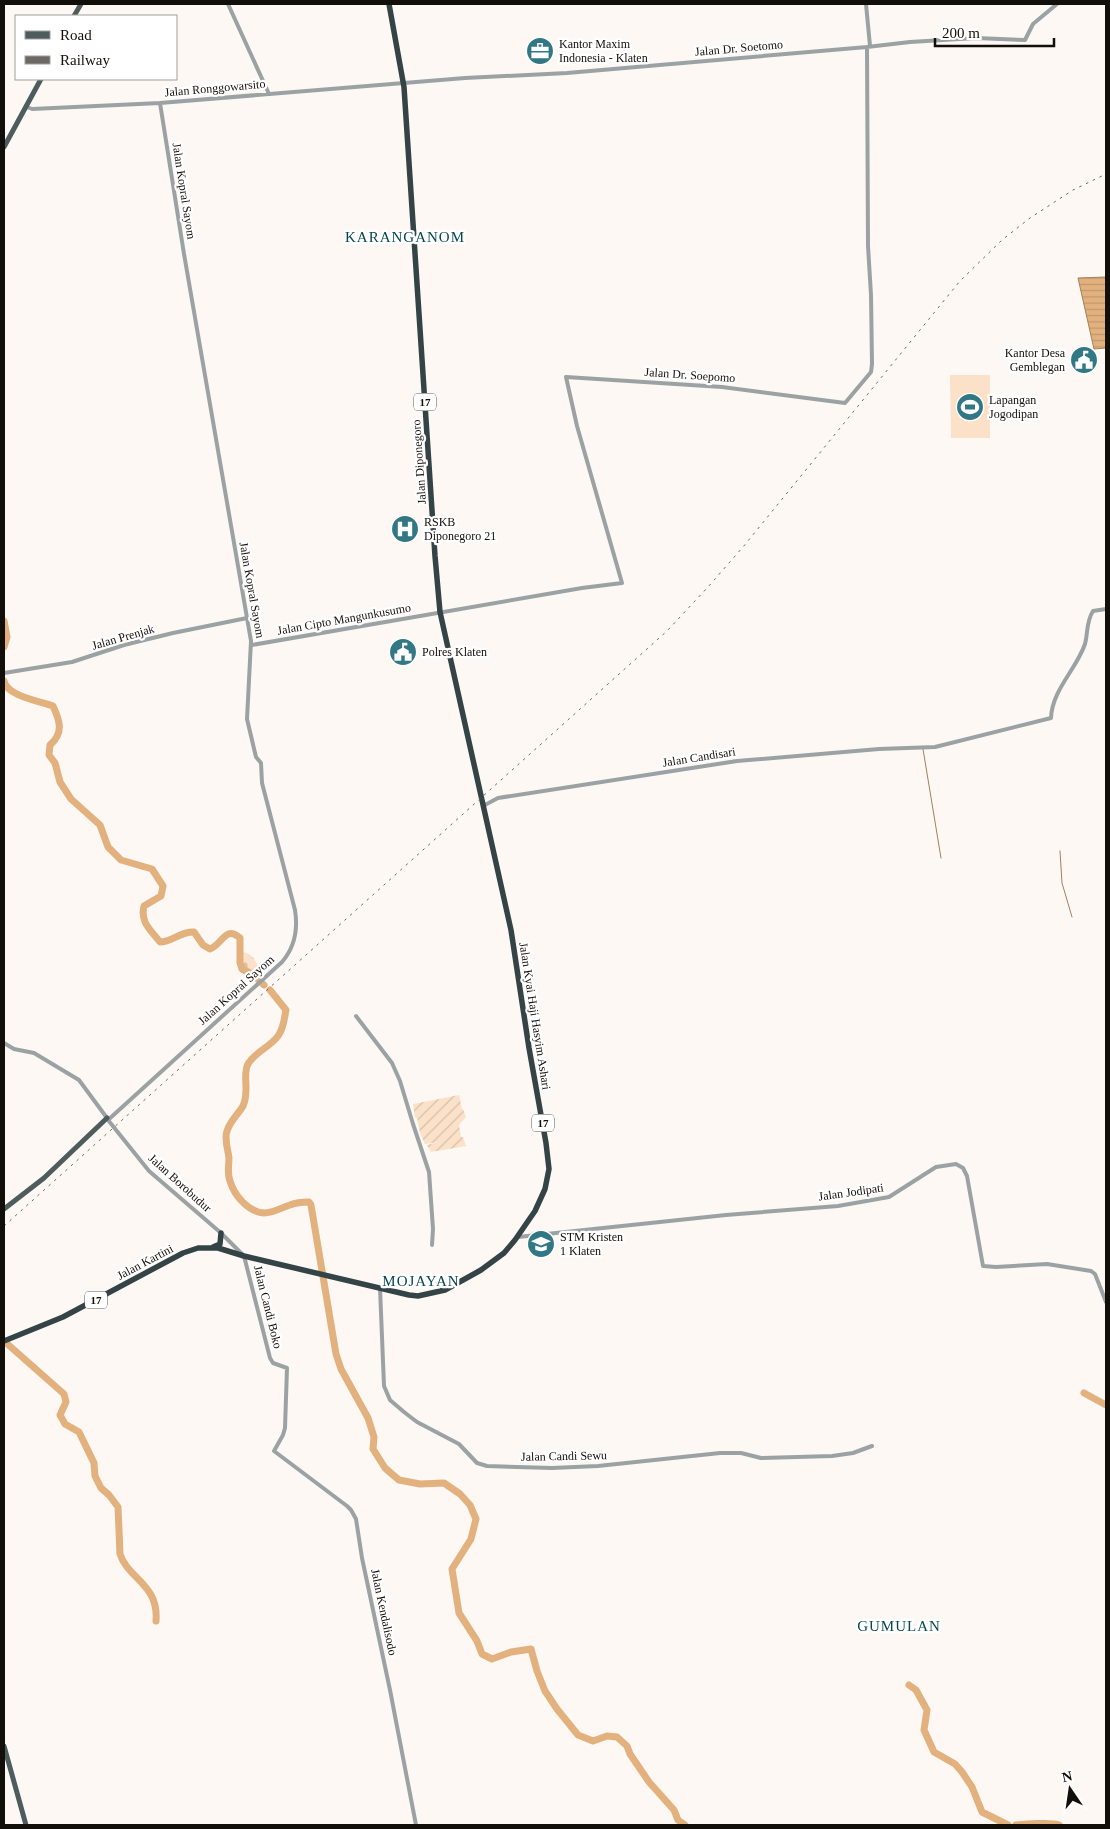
<svg xmlns="http://www.w3.org/2000/svg" width="1110" height="1829" font-family="'Times New Roman',serif">
<defs>
<pattern id="cemetery-stones" width="16" height="16" patternUnits="userSpaceOnUse" patternTransform="scale(1.25)"><rect width="16" height="16" fill="#fbe1c7"/><path d="M2 7V4a2 2 0 0 1 4 0v3zM10 15v-3a2 2 0 0 1 4 0v3z" fill="#d6c0aa"/></pattern>
<pattern id="garden-furrows" width="10" height="10" patternUnits="userSpaceOnUse" patternTransform="scale(1.25)"><rect width="10" height="10" fill="#fbe1c7"/><path d="M-1 1l2-2M0 10L10 0M9 11l2-2" fill="none" stroke="#d6c0aa"/></pattern>
<pattern id="water-rules" width="6" height="5" patternUnits="userSpaceOnUse" patternTransform="scale(1.25)"><rect width="6" height="5" fill="#e2b17e"/><path d="M0 2.5h6" fill="none" stroke="#c1976c"/></pattern>
</defs>
<rect width="100%" height="100%" fill="#fdf8f4"/>
<!-- cemetery -->
<path fill="url(#cemetery-stones)" d="M243,952c11,2 11,9 18,17l-3,3 -6,2c-10,-4 -17,-12 -9,-22z"/>
<!-- garden -->
<path fill="url(#garden-furrows)" d="M459,1095l3,14h1l3,8 -7,8 2,12h2l3,9 -35,6 -4,-7 12,-3 -14,2 -5,-11 -3,-15h-2l-2,-14z"/>
<!-- pitch -->
<path fill="#fbe1c7" d="M950,375h40v63h-39z"/>
<!-- water -->
<path fill="url(#water-rules)" stroke="#a4805b" d="M1106,277v71l-12,1 -16,-71z"/>
<g fill="none" stroke-linecap="round" stroke-linejoin="round">
<!-- stream -->
<path stroke="#a4805b" stroke-width="1" d="M923,749l18,109
M1060,851l2,32 10,34"/>
<!-- river -->
<path stroke="#e2b17e" stroke-width="7" d="M4,621l3,16 -3,10
M4,681c3,15 35,20 49,25 7,15 11,27 -3,39l-1,10 6,8 5,19 11,17 29,26 8,22 13,13 31,9 11,17 -2,10 -17,10c-4,17 7,24 16,36 12,0 21,-11 34,-10l9,13 7,4c13,-5 15,-24 30,-11v25l2,6 10,5 12,11
M270,990l16,20c-2,9 -2,18 -8,26 -8,11 -23,16 -30,28 -6,10 2,28 -5,42 -5,9 -12,13 -16,25 -3,9 1,18 2,27 0,7 -2,15 1,23 4,14 18,31 34,32 10,0 16,-5 26,-8 5,-2 12,-3 19,-3l2,3 25,149 5,15 27,49 6,19 -1,12 12,19 14,12 21,4 24,-1 16,11 10,11 6,14 -5,20 -19,30 7,44 18,28 5,13 10,5 19,-7 20,-3 6,22 8,20 12,18 21,26 15,6 14,-5 10,1 10,9 3,8 19,28 25,28 4,10 7,5
M4,1341l60,53 2,8 -6,13 5,9 14,8 15,31 1,13 6,12 8,7 9,12 2,47c8,25 39,30 36,67
M1084,1393l22,12
M909,1685l7,5 11,20 -3,20 10,22 21,12 7,8 10,15 10,25 26,13
M1016,1825c9,-1 37,-3 43,0"/>
<!-- minor -->
<path stroke="#9ba2a4" stroke-width="4" d="M228,4l41,90
M866,4l4,42
M160,103l24,151 67,387 -4,78 9,38 5,6 1,20 33,127c3,19 0,37 -13,52l-174,158 41,51 72,62 23,23 26,102 3,5 14,5 -2,60 -2,7 -9,16 73,55 4,4 5,9 6,39 28,132 26,135
M27,107l5,2 128,-6 305,-25 102,-5 300,-26 43,-5 66,-4 49,2 8,-16 24,-20
M252,645l330,-57 40,-5 -45,-157 -11,-49 156,10 123,16 26,-31 1,-8 -1,-69 -3,-49 -1,-199
M4,673l68,-11 52,-17 49,-12 74,-15
M483,806l15,-8 239,-37 142,-12 56,-2 116,-29c1,-28 25,-48 34,-74 3,-11 1,-22 8,-33l13,-2
M356,1016l36,47 8,18 13,43 16,48 4,57 -1,16
M4,1043l10,6 20,4 45,27 28,38
M518,1237l208,-22 112,-9 51,-9 47,-30 20,-3 7,4 4,8 16,90 13,1 51,-3 44,7 4,3 11,28
M380,1288l4,98 6,14 14,12 13,10 42,22 18,19 10,3 65,2 46,-2 122,-13h21l20,5 71,-2 21,-3 19,-7"/>
<!-- major -->
<path stroke="#4e5c5e" stroke-width="5" d="M74,16l7,-12
M4,147l37,-68
M4,1209l40,-31 63,-60
M4,1746l22,79"/>
<!-- highway -->
<path stroke="#344346" stroke-width="5.5" d="M213,1247l7,-3 1,-11
M4,1341l59,-24 120,-64 15,-5h20l26,8 165,39 9,1 27,-6 36,-20 23,-17 11,-13 20,-29 10,-22 4,-20 -3,-26 -17,-95 -18,-118 -71,-318 -5,-56 -31,-469 -15,-83"/>
<!-- rail -->
<path stroke="#6d6864" stroke-width="1" stroke-dasharray="2.5 5" stroke-linecap="butt" d="M4,1226l663,-595 41,-44 35,-40 217,-266 42,-41 28,-22 43,-28 33,-16"/>
</g>
<!-- icons -->
<defs>
<g id="office-disc" transform="scale(1.4375)"><circle r="9.5" fill="#317784" stroke="#fff"/><path d="M-6-3h4V-5.5h4V-3h4V5H-6ZM-1-4.5V-3h2v-1.5ZM-6 0V1H6V0Z" fill="#fff"/></g>
<g id="civic-disc" transform="scale(1.4375)"><circle r="9.5" fill="#317784" stroke="#fff"/><path d="M-.6-6.5H3V-4.5H.6V-3L4-1V1h2V6H-6V1h2V-1L-.6-3ZM-1.2 2.5V6h2.4V2.5Z" fill="#fff"/></g>
<g id="stadium-disc" transform="scale(1.4375)"><circle r="9.5" fill="#317784" stroke="#fff"/><path d="M0-5a6.5 5 0 1 0 0 10a6.5 5 0 1 0 0-10ZM-3.5-1.8h7v3.6h-7Z" fill="#fff"/></g>
<g id="hospital-disc" transform="scale(1.4375)"><circle r="9.5" fill="#317784" stroke="#fff"/><path d="M-5-5h3v3.5h4V-5h3V5h-3V1.5h-4V5h-3Z" fill="#fff"/></g>
<g id="school-disc" transform="scale(1.4375)"><circle r="9.5" fill="#317784" stroke="#fff"/><path d="M0-5L7-2L0 1L-7-2ZM-4 1L0 2.5L4 1V4Q0 6-4 4Z" fill="#fff"/></g>
</defs>
<g fill-rule="evenodd">
<use href="#office-disc" x="540" y="51"/>
<use href="#civic-disc" x="1084" y="360"/>
<use href="#stadium-disc" x="970" y="407"/>
<use href="#hospital-disc" x="405" y="529"/>
<use href="#civic-disc" x="403" y="652"/>
<use href="#school-disc" x="541" y="1244"/>
</g>
<g text-anchor="middle" dominant-baseline="central" stroke-width="4.5" stroke-linejoin="round" paint-order="stroke">
<!-- shield labels -->
<g fill="#fff" stroke="#595654" stroke-width="1">
<rect x="414" y="393.5" width="22" height="17" rx="4"/>
<rect x="532" y="1114.5" width="22" height="17" rx="4"/>
<rect x="85" y="1291.5" width="22" height="17" rx="4"/>
</g>
<g font-size="11" font-weight="bold" fill="#120e0a">
<text x="425" y="402">17</text>
<text x="543" y="1123">17</text>
<text x="96" y="1300">17</text>
</g>
<!-- poi labels -->
<g font-size="12" fill="#120e0a" stroke="#fff" text-anchor="start">
<text x="559" y="44">Kantor Maxim<tspan x="559" dy="14">Indonesia - Klaten</tspan></text>
<text x="1065" y="353" text-anchor="end">Kantor Desa<tspan x="1065" dy="14">Gemblegan</tspan></text>
<text x="989" y="400">Lapangan<tspan x="989" dy="14">Jogodipan</tspan></text>
<text x="424" y="522">RSKB<tspan x="424" dy="14">Diponegoro 21</tspan></text>
<text x="422" y="652">Polres Klaten</text>
<text x="560" y="1237">STM Kristen<tspan x="560" dy="14">1 Klaten</tspan></text>
</g>
<!-- street labels -->
<g font-size="12" fill="#120e0a" stroke="#fff">
<text transform="translate(739 48) rotate(-5)">Jalan Dr. Soetomo</text>
<text transform="translate(215 88) rotate(-5)">Jalan Ronggowarsito</text>
<text transform="translate(184 191) rotate(81)">Jalan Kopral Sayom</text>
<text transform="translate(690 375) rotate(4)">Jalan Dr. Soepomo</text>
<text transform="translate(419 462) rotate(-94)">Jalan Diponegoro</text>
<text transform="translate(252 590) rotate(80)">Jalan Kopral Sayom</text>
<text transform="translate(344 619) rotate(-10)">Jalan Cipto Mangunkusumo</text>
<text transform="translate(123 637) rotate(-16)">Jalan Prenjak</text>
<text transform="translate(699 757) rotate(-9)">Jalan Candisari</text>
<text transform="translate(236 990) rotate(-42)">Jalan Kopral Sayom</text>
<text transform="translate(535 1016) rotate(81)">Jalan Kyai Haji Hasyim Ashari</text>
<text transform="translate(180 1183) rotate(42)">Jalan Borobudur</text>
<text transform="translate(851 1192) rotate(-8)">Jalan Jodipati</text>
<text transform="translate(145 1262) rotate(-28)">Jalan Kartini</text>
<text transform="translate(268 1307) rotate(76)">Jalan Candi Boko</text>
<text transform="translate(564 1456) rotate(-1)">Jalan Candi Sewu</text>
<text transform="translate(384 1612) rotate(78)">Jalan Kendalisodo</text>
</g>
<!-- quarter labels -->
<g font-size="15" letter-spacing="1" fill="#074650" stroke="#fff">
<text x="405" y="237">KARANGANOM</text>
<text x="421" y="1281">MOJAYAN</text>
<text x="899" y="1626">GUMULAN</text>
</g>
</g>
<!-- border -->
<rect width="1110" height="1829" fill="none" stroke="#120e0a" stroke-width="10"/>
<!-- legend -->
<rect x="15" y="15" width="162" height="65" fill="#ffffff" stroke="#a09f9d"/>
<rect x="25" y="31" width="25" height="8" fill="#4e5c5e" stroke="#a09f9d"/>
<text x="60" y="40" font-size="15" fill="#120e0a">Road</text>
<rect x="25" y="56" width="25" height="8" fill="#6d6864" stroke="#a09f9d"/>
<text x="60" y="65" font-size="15" fill="#120e0a">Railway</text>
<!-- north arrow -->
<g transform="translate(1070 1789) rotate(347)" stroke="#ffffff" stroke-width="4" paint-order="stroke">
<path d="M0-4L9 19L0 12L-9 19Z" fill="#120e0a"/>
<text y="-8" font-size="14" font-weight="bold" text-anchor="middle" fill="#120e0a">N</text>
</g>
<!-- scale -->
<path d="M935 38v8h119v-8" fill="none" stroke="#120e0a" stroke-width="2.5"/>
<text x="942" y="38" font-size="15" fill="#120e0a" stroke="#ffffff" stroke-width="4" paint-order="stroke">200 m</text>
</svg>
